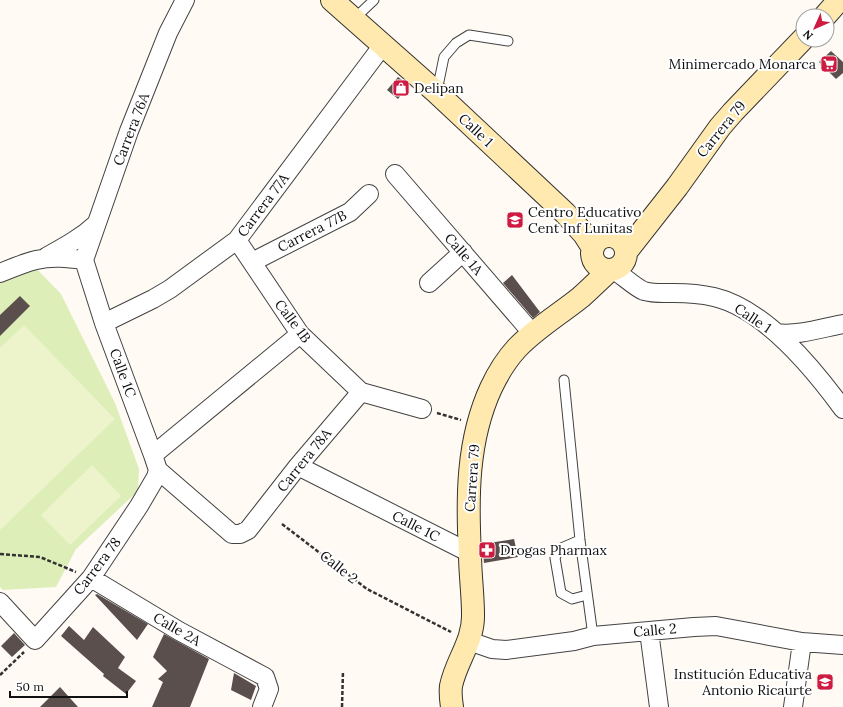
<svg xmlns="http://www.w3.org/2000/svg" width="843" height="707" font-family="Lora,serif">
<rect width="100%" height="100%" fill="#fffbf4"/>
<!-- green -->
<path fill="#ddeeb9" d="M33,265l28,29 54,109 24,66 -1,22 -62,58 -20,38 -53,3 -3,-3v-308z"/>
<!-- pitch -->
<path fill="#edf4cc" d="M24,325l91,94 -115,111v-182z
M92,465l29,31 -51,49 -29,-30z"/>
<!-- building -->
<path fill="#5a4f4c" d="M831,51l12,11v11l-7,6 -17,-17z
M398,77l11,8 -11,14 -11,-9z
M512,275l28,37 -7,6 -30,-35z
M20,296l10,10 -30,30v-21z
M514,539l4,18 -34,6 -2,-19z
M97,594l51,30 -11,16 -42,-45z
M69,626l15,14 9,-13 32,30 -7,11 18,13 -10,13 -23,-18 1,-2 -43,-38z
M14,633l11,12 -13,12 -11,-11z
M164,634l45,25 -19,48h-38l11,-25 -5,-3 9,-8 -14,-14z
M234,673l22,13 -5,14 -20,-10z
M60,687l18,20h-38z"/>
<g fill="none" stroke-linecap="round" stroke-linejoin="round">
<!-- lane casing -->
<g stroke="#434343" stroke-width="11">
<path id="lane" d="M354,19l20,-19
M437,91l7,-34 12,-14 13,-8 39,6
M564,380l16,160 13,96
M580,540l-21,9 -4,9 6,35 11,6 15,-4"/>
</g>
<!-- street casing -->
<g stroke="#434343" stroke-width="20">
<path id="street" d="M395,174l138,160
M237,240l63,94 61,58 61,17
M46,257c18,-10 35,-19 50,-33
M84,260l45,-129 39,-98 17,-33
M252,262l98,-50 19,-18
M614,270c8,5 22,18 30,21 10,3 20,2 30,2 13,0 27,1 40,4 51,12 99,71 129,112
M0,273c12,-5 24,-10 36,-13 16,-4 32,-2 48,0
M429,283l34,-31
M104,323l49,-24 17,-10 67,-49 146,-195
M776,333c22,3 46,-5 67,-9
M153,455l147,-121
M298,466l172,87
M158,470l74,64h8l8,-4 50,-64 63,-74
M91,578l88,53 86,46 4,12 -7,18
M0,602l35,38 56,-62 48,-72 17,-29 2,-7 -5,-15 -49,-132 -20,-63
M649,631l10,76
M469,641l23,8 14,1 68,-9 19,-5 101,-9 22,-1 86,16 41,3
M793,707l9,-65"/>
</g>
<!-- secondary casing -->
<g stroke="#323232" stroke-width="24">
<path id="secondary" d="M332,0l104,92 129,121 19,21 9,14
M825,16l14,-16
M592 253a17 17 0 1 1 34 0a17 17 0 1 1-34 0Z
M626,252l51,-65 43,-60 13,-15 70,-73
M452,707c-1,-7 -2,-14 -1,-21 5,-25 23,-45 22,-72 0,-20 -3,-40 -3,-60 -3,-56 -3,-114 21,-166 7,-15 15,-28 26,-40 19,-20 43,-34 64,-51 10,-9 19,-18 29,-27"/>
</g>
<!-- path -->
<path stroke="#323232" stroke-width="2.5" stroke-dasharray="4 2" stroke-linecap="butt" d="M437,413l24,7
M282,524l85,65 84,43
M0,554l40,3 36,15
M0,675l24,-23
M342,707l1,-36"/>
<!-- lane -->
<use href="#lane" stroke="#fff" stroke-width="9"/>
<!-- street -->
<use href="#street" stroke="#fff" stroke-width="18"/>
<!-- secondary -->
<use href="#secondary" stroke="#ffe9af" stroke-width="22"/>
</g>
<!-- icons -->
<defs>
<g id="supermarket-square" transform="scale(0.9)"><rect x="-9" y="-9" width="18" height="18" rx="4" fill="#ce1b41" stroke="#fff"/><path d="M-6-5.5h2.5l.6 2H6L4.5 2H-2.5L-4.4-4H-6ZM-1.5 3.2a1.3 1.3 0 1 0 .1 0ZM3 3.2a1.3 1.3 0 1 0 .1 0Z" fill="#fff"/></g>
<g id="shop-square" transform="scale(0.9)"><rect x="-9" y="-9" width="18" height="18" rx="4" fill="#ce1b41" stroke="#fff"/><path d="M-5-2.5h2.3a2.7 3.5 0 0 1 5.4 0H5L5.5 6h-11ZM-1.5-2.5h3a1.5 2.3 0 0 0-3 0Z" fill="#fff"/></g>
<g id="school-square" transform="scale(0.9)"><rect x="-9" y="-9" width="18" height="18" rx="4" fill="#ce1b41" stroke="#fff"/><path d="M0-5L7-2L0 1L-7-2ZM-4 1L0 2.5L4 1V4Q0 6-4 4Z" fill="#fff"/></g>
<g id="pharmacy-square" transform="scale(0.9)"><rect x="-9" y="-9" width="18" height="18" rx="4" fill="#ce1b41" stroke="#fff"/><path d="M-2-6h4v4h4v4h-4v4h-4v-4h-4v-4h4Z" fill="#fff"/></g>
</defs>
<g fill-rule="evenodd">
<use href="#supermarket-square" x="829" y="64"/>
<use href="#shop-square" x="401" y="88"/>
<use href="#school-square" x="515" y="220"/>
<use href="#pharmacy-square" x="487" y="550"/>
<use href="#school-square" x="825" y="682"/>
</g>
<g text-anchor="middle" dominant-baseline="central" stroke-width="4" stroke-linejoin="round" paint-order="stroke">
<!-- poi labels -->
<g font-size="14" fill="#101010" stroke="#fff" text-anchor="start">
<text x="816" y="64" text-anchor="end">Minimercado Monarca</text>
<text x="414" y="88">Delipan</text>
<text x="528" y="212">Centro Educativo<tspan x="528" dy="16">Cent Inf Lunitas</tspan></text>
<text x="500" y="550">Drogas Pharmax</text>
<text x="812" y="674" text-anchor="end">Institución Educativa<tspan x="812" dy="16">Antonio Ricaurte</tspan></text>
</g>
<!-- street labels -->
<g font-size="14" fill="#101010" stroke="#fff">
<text transform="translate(131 129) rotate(-69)">Carrera 76A</text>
<text transform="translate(721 129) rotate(-51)">Carrera 79</text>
<text transform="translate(476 130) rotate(43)">Calle 1</text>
<text transform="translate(263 205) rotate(-53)">Carrera 77A</text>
<text transform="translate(312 231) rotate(-27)">Carrera 77B</text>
<text transform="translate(464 254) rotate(49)">Calle 1A</text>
<text transform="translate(753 318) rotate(34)">Calle 1</text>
<text transform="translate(293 321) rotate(53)">Calle 1B</text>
<text transform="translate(123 373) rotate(70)">Calle 1C</text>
<text transform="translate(304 460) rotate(-51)">Carrera 78A</text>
<text transform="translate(472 478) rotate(-86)">Carrera 79</text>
<text transform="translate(416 526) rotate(27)">Calle 1C</text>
<text transform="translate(97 566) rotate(-53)">Carrera 78</text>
<text transform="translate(339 567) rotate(38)">Calle 2</text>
<text transform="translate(177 629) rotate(30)">Calle 2A</text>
<text transform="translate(655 630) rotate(-5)">Calle 2</text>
</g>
</g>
<!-- north arrow -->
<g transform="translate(815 28) rotate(225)"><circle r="19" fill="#ffffff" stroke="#9f9f9f"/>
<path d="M0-3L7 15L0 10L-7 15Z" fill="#ce1b41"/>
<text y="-6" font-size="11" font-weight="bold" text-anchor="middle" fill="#101010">N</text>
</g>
<!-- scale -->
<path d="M10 691v6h117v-6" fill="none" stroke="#101010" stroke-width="2"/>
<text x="16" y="691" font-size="12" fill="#101010" stroke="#ffffff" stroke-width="3" paint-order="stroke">50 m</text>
</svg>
